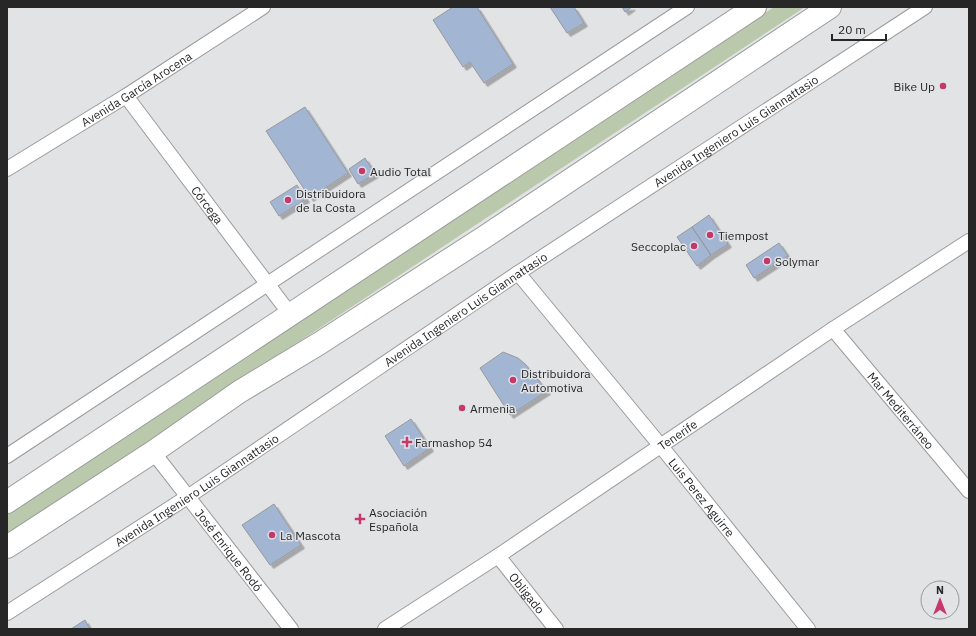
<svg xmlns="http://www.w3.org/2000/svg" width="976" height="636" font-family="'IBM Plex Sans',sans-serif">
<defs>
<filter id="shadow"><feDropShadow dx="3.5" dy="3.5" stdDeviation="0" flood-color="#0004"/></filter>
</defs>
<rect width="100%" height="100%" fill="#e2e3e5"/>
<!-- green -->
<path fill="#bac8ab" d="M774,7h31l-798,528v-20z"/>
<!-- building -->
<path fill="#a2b6d4" stroke="#97999b" filter="url(#shadow)" d="M453,7h24l36,57 -29,19 -14,-21 -7,5 -30,-47z
M550,7h24l10,16 -17,10z
M622,7h10l-7,5z
M305,107l43,66 -38,25 -44,-67z
M365,158l10,16 -17,10 -9,-15z
M297,185l9,14 -27,17 -9,-14z
M709,215l19,29 -17,11 -19,-28z
M692,227l19,28 -14,11 -20,-29z
M779,243l9,13 -34,22 -8,-13z
M503,352l15,6 7,6 22,27 -37,24 -30,-47z
M411,419l19,29 -26,18 -19,-30z
M274,504l27,41 -31,20 -28,-40z
M85,620l5,9h-19z"/>
<g fill="none" stroke-linecap="round" stroke-linejoin="round">
<!-- street casing -->
<g stroke="#999b9d" stroke-width="16">
<g id="street">
<path id="s1" d="M126,96l164,218"/>
<path id="s2" d="M7,169l119,-73 137,-89"/>
<path id="s3" d="M518,273l142,172 148,184"/>
<path id="s4" d="M833,329l136,162"/>
<path id="s5" d="M153,452l138,177"/>
<path d="M7,456l680,-449"/>
<path id="s6" d="M498,556l58,73"/>
<path id="s7" d="M7,613l182,-117 329,-223 407,-266"/>
<path id="s8" d="M385,629l113,-73 335,-227 136,-88"/>
</g>
</g>
<!-- primary casing -->
<g stroke="#999b9d" stroke-width="24">
<path id="primary" d="M7,502l748,-495
M7,547l146,-95 86,-60 81,-49 166,-107 344,-229"/>
</g>
<!-- street -->
<use href="#street" stroke="#fff" stroke-width="14"/>
<!-- primary -->
<use href="#primary" stroke="#fff" stroke-width="22"/>
</g>
<!-- markers -->
<g fill="#c4386c" stroke="#e2e3e5" stroke-width="1.5">
<circle cx="943" cy="86" r="4"/>
<circle cx="362" cy="171" r="4"/>
<circle cx="288" cy="200" r="4"/>
<circle cx="710" cy="235" r="4"/>
<circle cx="694" cy="246" r="4"/>
<circle cx="767" cy="261" r="4"/>
<circle cx="513" cy="380" r="4"/>
<circle cx="462" cy="408" r="4"/>
<path d="M405 436h4v4h4v4h-4v4h-4v-4h-4v-4h4z"/>
<path d="M358 513h4v4h4v4h-4v4h-4v-4h-4v-4h4z"/>
<circle cx="272" cy="535" r="4"/>
</g>
<g text-anchor="middle" dominant-baseline="central" stroke-width="3" stroke-linejoin="round" paint-order="stroke">
<!-- poi labels -->
<g font-size="12" fill="#272728" stroke="#e2e3e5" text-anchor="start">
<text x="935" y="86" text-anchor="end">Bike Up</text>
<text x="370" y="171">Audio Total</text>
<text x="296" y="193">Distribuidora<tspan x="296" dy="14">de la Costa</tspan></text>
<text x="718" y="235">Tiempost</text>
<text x="686" y="246" text-anchor="end">Seccoplac</text>
<text x="775" y="261">Solymar</text>
<text x="521" y="373">Distribuidora<tspan x="521" dy="14">Automotiva</tspan></text>
<text x="470" y="408">Armenia</text>
<text x="415" y="442">Farmashop 54</text>
<text x="369" y="512">Asociación<tspan x="369" dy="14">Española</tspan></text>
<text x="280" y="535">La Mascota</text>
</g>
<!-- street labels -->
<g font-size="12" fill="#272728" stroke="#e2e3e5">
<text stroke="none"><textPath href="#s2" startOffset="152">Avenida García Arocena</textPath></text>
<text stroke="none"><textPath href="#s7" startOffset="874">Avenida Ingeniero Luis Giannattasio</textPath></text>
<text stroke="none"><textPath href="#s1" startOffset="136">Córcega</textPath></text>
<text stroke="none"><textPath href="#s7" startOffset="550">Avenida Ingeniero Luis Giannattasio</textPath></text>
<text stroke="none"><textPath href="#s4" startOffset="106">Mar Mediterráneo</textPath></text>
<text stroke="none"><textPath href="#s8" startOffset="351">Tenerife</textPath></text>
<text stroke="none"><textPath href="#s7" startOffset="226">Avenida Ingeniero Luis Giannattasio</textPath></text>
<text stroke="none"><textPath href="#s3" startOffset="290">Luis Perez Aguirre</textPath></text>
<text stroke="none"><textPath href="#s5" startOffset="124">José Enrique Rodó</textPath></text>
<text stroke="none"><textPath href="#s6" startOffset="47">Obligado</textPath></text>
</g>
</g>
<!-- border -->
<rect width="976" height="636" fill="none" stroke="#272728" stroke-width="16"/>
<!-- north arrow -->
<g transform="translate(940 600)"><circle r="19" fill="#e2e3e5" stroke="#979899"/>
<path d="M0-3L7 15L0 10L-7 15Z" fill="#c4386c"/>
<text y="-6" font-size="11" font-weight="bold" text-anchor="middle" fill="#272728">N</text>
</g>
<!-- scale -->
<path d="M832 34v6h54v-6" fill="none" stroke="#272728" stroke-width="2"/>
<text x="838" y="34" font-size="12" fill="#272728" stroke="#e2e3e5" stroke-width="3" paint-order="stroke">20 m</text>
</svg>
